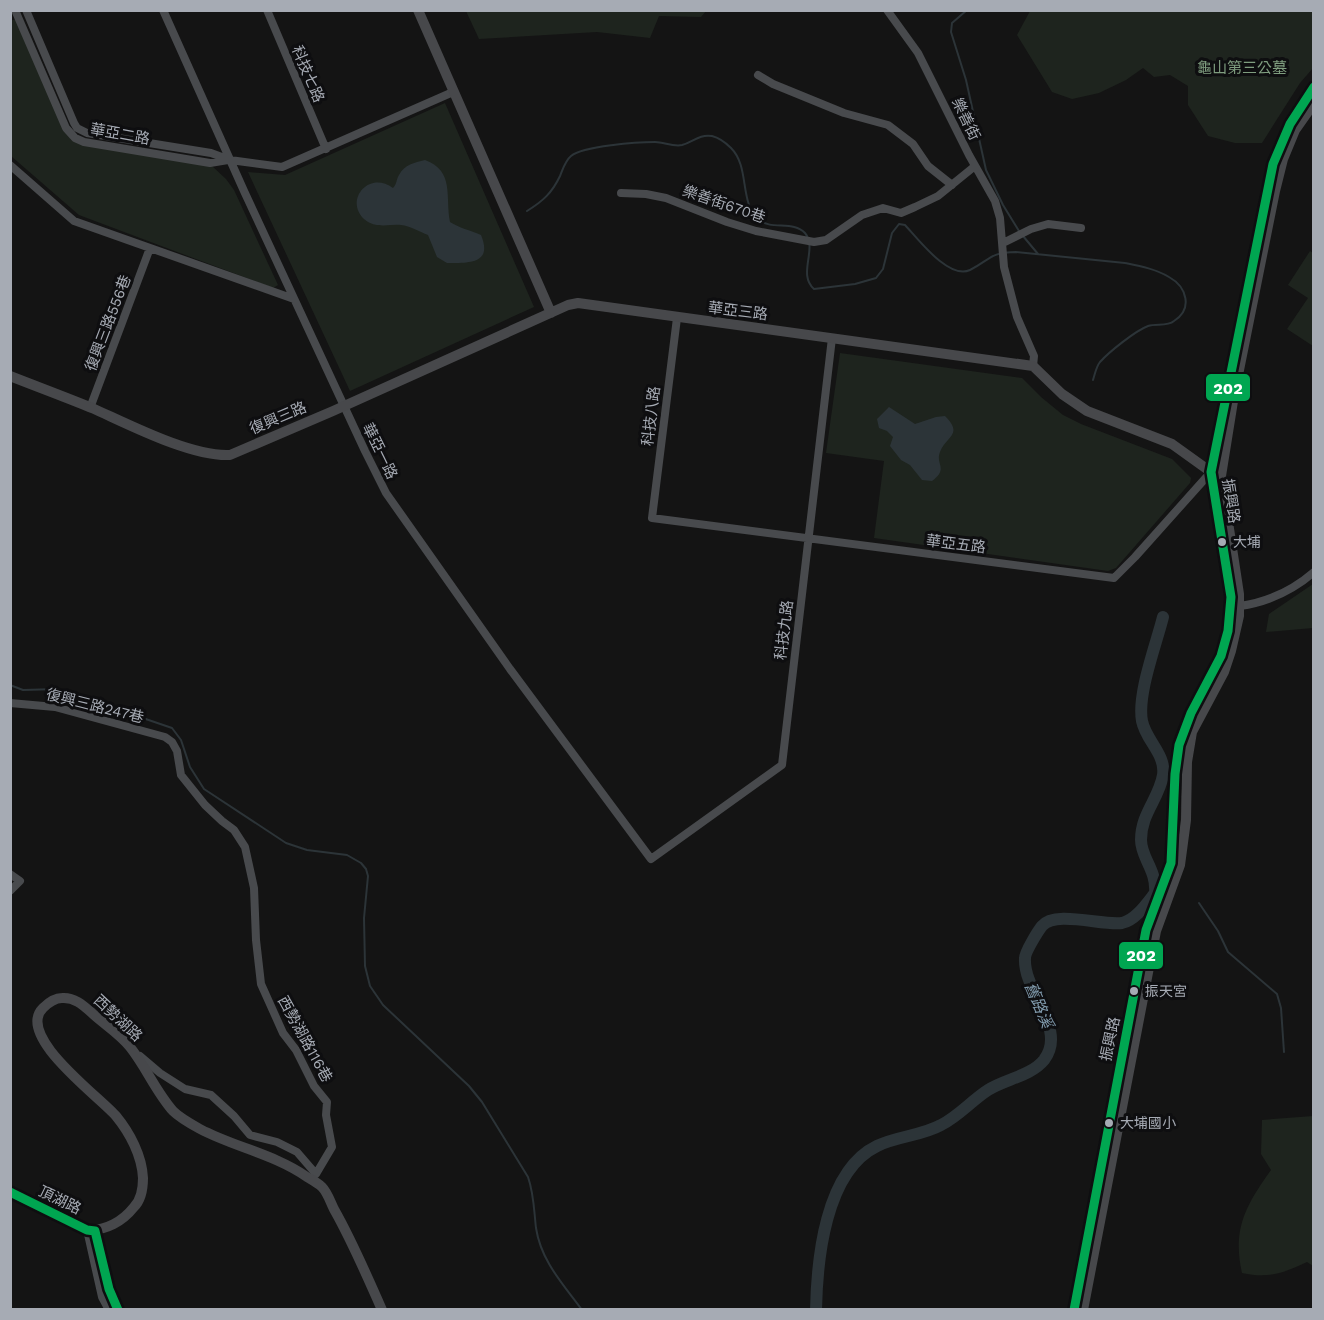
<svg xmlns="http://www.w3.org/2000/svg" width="1324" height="1320" font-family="'Work Sans','Noto Sans TC',sans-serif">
<rect width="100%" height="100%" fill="#141414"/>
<!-- green -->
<path fill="#1e241e" d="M466,11h240l-5,6 -42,-1 -9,22 -53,-6 -118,7z
M1030,11h283v57l-13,15 -38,60h-27l-27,-7 -20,-31v-19l-18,-11 -16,2 -11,-9 -17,12 -27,13 -27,6 -20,-7 -35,-57z
M16,19l55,121 141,26 14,13 8,11 44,95 -5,3 -194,-73 -68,-59 -1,-135z
M445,103l89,204 -184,84 -102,-219 37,3z
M1310,251l4,3 -1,92 -26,-17 21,-31 -20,-13z
M840,353l182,25 19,19 22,18 18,9 91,35 19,19 -1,5 -74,85 -8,3 -234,-33 10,-77 -58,-8z
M1313,584v44l-47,4 3,-18z
M1313,1116v150l-6,-4c-24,11 -38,17 -65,11 -10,-44 4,-68 29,-103l-10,-16 1,-34z"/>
<!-- water -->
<path fill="#2c3438" d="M425,160c30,11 20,37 25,62 9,6 20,8 31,13 12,29 -12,28 -34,28l-10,-6 -9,-22c-8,-3 -18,-9 -27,-10 -12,-1 -26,4 -37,-6 -20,-19 5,-49 29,-31 4,-4 3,-8 6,-13 6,-11 15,-12 26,-15z
M889,407l26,17 21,-7 9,-1c19,19 1,20 -5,36 -5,13 9,16 -8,29l-10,-1 -12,-15 -9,-5 -11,-14 3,-9 -6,-6 -8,-3 -2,-9z"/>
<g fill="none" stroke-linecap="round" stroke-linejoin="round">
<!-- stream -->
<path stroke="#2c3438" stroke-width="2" d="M967,10l-15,13 -1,9 15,48 20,90 17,35 16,26
M527,211c16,-10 25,-18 33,-35 3,-7 5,-15 11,-20 12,-10 67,-14 84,-14 9,0 18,5 27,3 11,-3 17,-11 30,-9 8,2 14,7 19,12 19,19 8,53 27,71 13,12 35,1 47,14 13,16 -8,41 9,56l41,-5 21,-6 7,-9 9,-36 7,-9 6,1c13,14 44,55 65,45 20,-10 20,-18 46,-18l109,11c15,3 31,6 44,14 18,10 24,32 5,44 -7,6 -18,2 -26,5 -13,5 -39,26 -48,36 -4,5 -5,12 -7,18
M1023,236l15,18
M10,685l13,5 35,-1 114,39 9,12 9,27 14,22 82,54 21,7 40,5 14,8 5,6 2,7 -4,42 1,48 5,20 13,19 86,81 13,16 46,75c6,17 6,34 8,51 5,33 27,56 46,82
M1199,903l19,28 10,21 49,42 4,14 3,44"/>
<!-- river -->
<path stroke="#2c3438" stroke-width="12" d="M816,1310c1,-50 9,-139 61,-164 20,-10 44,-10 64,-21 18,-9 30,-24 47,-35 17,-11 43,-14 56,-30 24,-31 -21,-68 -19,-102 0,-6 13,-27 17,-32 13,-16 61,0 80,-3 14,-3 25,-20 33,-30 2,-23 -14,-35 -14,-53 0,-27 18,-41 22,-65 3,-21 -17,-34 -21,-54 -5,-27 14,-76 21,-104"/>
<!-- street -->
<path stroke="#484a4d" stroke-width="8" d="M15,10l51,118 9,10 9,4 126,21 18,-3
M26,10l48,113 3,5 10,5 124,20 19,7 52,7 171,-75
M163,10l81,181 121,260 21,42 124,176 141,190 131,-94 50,-427
M267,10l59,139
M887,10l31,43 51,102 26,46 5,17 4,49 13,50 17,39 -1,10
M758,75l15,9 71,29 44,12 25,19 15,22 24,19
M10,165l64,56 220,78
M621,193l25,1 20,4 61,24 29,9 58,11 12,-2 36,-25 21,-7 18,5 14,-6 23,-11 37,-30
M1003,243l28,-14 17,-5 33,4
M677,318l-25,200 462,60 21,-21 76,-85
M90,408l60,-160
M1240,606c28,-4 52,-15 74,-34
M10,703l45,4 110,30 7,5 5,9 4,24 24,30 17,16 12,9 11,17 9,41 2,52 5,44 22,49 13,17 18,36 13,16 -1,13 6,32 -16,27 -19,-22 -20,-10 -27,-7 -16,-19 -23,-21 -26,-6 -25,-16 -20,-17
M10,874l10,7 -10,10
M87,1230l15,67 7,13
M95,1231l14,58 9,21"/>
<!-- secondary -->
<path stroke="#47484b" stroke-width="10" d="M418,10l133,303
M10,376c28,11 55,21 82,32 36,16 99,49 138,47l103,-44 235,-106 10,-2 455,63 29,28 25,17 85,33 39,28 10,4
M10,1192l77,38c19,1 36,-9 47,-23 8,-8 9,-19 9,-29 -1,-22 -13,-45 -27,-62 -16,-19 -101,-80 -73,-108 5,-5 11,-10 19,-10 13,-1 22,8 31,16 12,11 27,20 37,33 16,20 26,45 43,64 7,7 18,13 27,18 34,18 74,25 107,48 5,3 11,6 15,10 6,6 9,17 13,24 18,32 32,65 47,99
M1074,1310c23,-127 46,-254 72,-380 5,-23 21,-44 25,-67 6,-39 0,-80 8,-118 6,-30 26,-54 39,-81 10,-20 12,-45 13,-67l-20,-125 56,-285 6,-23c10,-29 22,-53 41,-78
M1083,1310l73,-379 24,-66 6,-45 1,-58 5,-30 32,-60 7,-21 8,-35v-22l-18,-118 13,-81 41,-204 8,-32 12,-29 19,-27"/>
<!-- bus-1 casing -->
<g stroke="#0e0e10" stroke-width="14">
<path id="bus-1" d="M10,1192l77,38 8,1 14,58 9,21
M1074,1310l72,-380 25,-67 4,-89 4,-29 12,-32 30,-57 7,-25 3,-34 -20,-125 62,-308 17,-40 24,-37"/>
</g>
<!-- bus-1 -->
<use href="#bus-1" stroke="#00a651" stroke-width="9"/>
</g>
<!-- markers -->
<g fill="#a6abb4" stroke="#0e0e10" stroke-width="2">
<circle cx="1222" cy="542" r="5"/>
<circle cx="1134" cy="991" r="5"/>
<circle cx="1109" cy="1123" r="5"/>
</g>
<g text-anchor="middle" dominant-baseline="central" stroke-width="6" stroke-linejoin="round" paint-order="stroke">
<!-- bus labels -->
<g font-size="14" fill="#a6abb4" stroke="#0e0e10" text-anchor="start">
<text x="1233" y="542">大埔</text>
<text x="1145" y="991">振天宮</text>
<text x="1120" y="1123">大埔國小</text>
</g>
<!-- park labels -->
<g font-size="15" fill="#7f9d7f" stroke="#0e0e10">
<text x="1242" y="68">龜山第三公墓</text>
</g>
<!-- street labels -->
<g font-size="15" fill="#a6abb4" stroke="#0e0e10">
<text transform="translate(308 74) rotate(67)">科技七路</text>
<text transform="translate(966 119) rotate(64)">樂善街</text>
<text transform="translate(120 134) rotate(10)">華亞二路</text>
<text transform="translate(724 204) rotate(19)">樂善街670巷</text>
<text transform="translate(738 311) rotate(7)">華亞三路</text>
<text transform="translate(108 323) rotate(-69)">復興三路556巷</text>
<text transform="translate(651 416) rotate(-83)">科技八路</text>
<text transform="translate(278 418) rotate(-23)">復興三路</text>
<text transform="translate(380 451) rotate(64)">華亞一路</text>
<text transform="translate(1231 501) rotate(81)">振興路</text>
<text transform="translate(956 544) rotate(7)">華亞五路</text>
<text transform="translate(784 630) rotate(-83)">科技九路</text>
<text transform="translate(95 706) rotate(14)">復興三路247巷</text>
<text transform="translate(118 1018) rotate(43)">西勢湖路</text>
<text transform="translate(305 1039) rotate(61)">西勢湖路116巷</text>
<text transform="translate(1110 1039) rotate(-78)">振興路</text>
<text transform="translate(60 1200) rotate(26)">頂湖路</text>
</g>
<!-- water labels -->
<g font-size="16" font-style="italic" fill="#809aac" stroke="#0e0e10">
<text transform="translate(1039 1005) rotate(67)">舊路溪</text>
</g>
</g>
<g stroke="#0e0e10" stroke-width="2">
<rect x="1205" y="373" width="46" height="29" rx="6" fill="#00a651"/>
<rect x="1118" y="941" width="46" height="29" rx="6" fill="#00a651"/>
</g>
<g font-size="16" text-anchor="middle" font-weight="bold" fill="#fff">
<text x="1228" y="394">202</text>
<text x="1141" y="961">202</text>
</g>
<!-- border -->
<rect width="1324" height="1320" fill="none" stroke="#a6abb4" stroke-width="24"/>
</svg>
